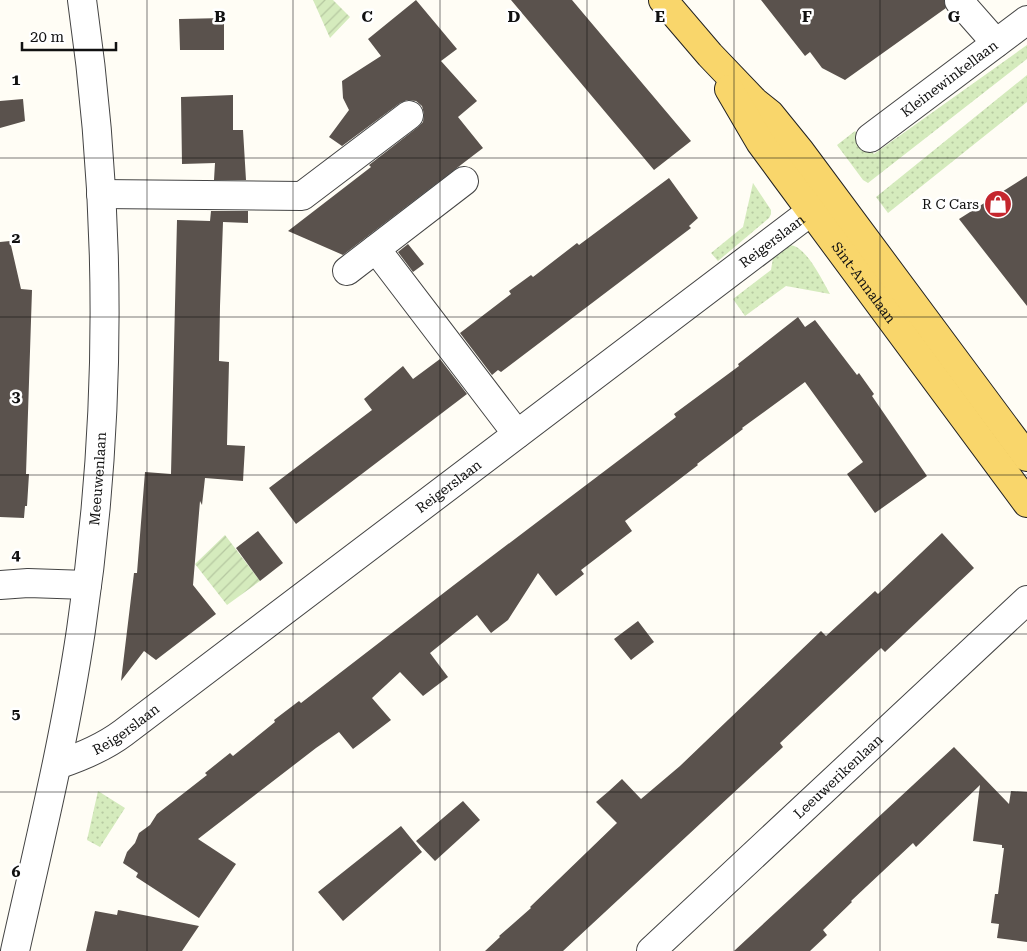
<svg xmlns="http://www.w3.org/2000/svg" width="1027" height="951" font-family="'Roboto Serif',serif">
<defs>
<pattern id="grass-dots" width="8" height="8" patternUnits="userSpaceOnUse" patternTransform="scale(1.25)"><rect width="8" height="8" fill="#d5ebbd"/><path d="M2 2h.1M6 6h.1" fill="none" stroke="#b6c8a1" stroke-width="1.8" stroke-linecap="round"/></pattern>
<pattern id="garden-furrows" width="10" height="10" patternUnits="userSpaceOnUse" patternTransform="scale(1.25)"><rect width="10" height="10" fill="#d5ebbd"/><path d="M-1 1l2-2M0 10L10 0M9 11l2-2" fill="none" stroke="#b6c8a1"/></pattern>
</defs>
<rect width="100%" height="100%" fill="#fffdf5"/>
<!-- grass -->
<path fill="url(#grass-dots)" d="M1027,45v14l-159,124 -5,-3 -26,-35 18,-14 19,23z
M1027,75v27l-139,111 -12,-16z
M753,183l18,27v4l-2,4 -51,43 -7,-8 32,-26z
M789,245c17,0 33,35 41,49l-44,-8 -41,30 -12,-17 38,-29 2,-12z
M98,791l27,17 -25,39 -13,-7z"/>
<!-- garden -->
<path fill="url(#garden-furrows)" d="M313,0h20l17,17 -20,21z
M225,535l35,46 -33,24 -32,-41z"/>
<!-- building -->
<path fill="#5a524d" d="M416,0l41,49 -16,12 36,40 -19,16 25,31 -140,107 -55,-24 83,-64 -2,-2 49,-38 5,-5 1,-8 -2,-8 -6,-5 -9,-1 -7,3 -58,43 -13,-9 20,-27 -6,-12 -1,-17 39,-25 -13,-17z
M511,0h61l119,141 -37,29z
M761,0h183l2,8 -101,72 -23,-12 -12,-16 -5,4z
M224,18v32h-44l-1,-31z
M233,95v35h10l3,50h-32l1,-17 -33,1 -1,-67z
M23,99l2,22 -25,7v-27z
M1027,176v130l-68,-87z
M669,178l29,40 -9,8 2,2 -190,144 -3,-2 -6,5 -32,-42 51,-39 -2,-3 22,-16 2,2 44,-34 2,2z
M211,211h37v12l-25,-1 -3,84 -1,55 10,1 -2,83 18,1 -2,35 -38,-3 -3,27 -2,-4 -7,84 23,29 -60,46 -12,-9 -23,30 13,-108h3l8,-101 26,2 6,-254 33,1z
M10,241l11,48 11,1 -6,184h3l-2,32h-2l-1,12 -24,-1v-275z
M408,244l16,20 -11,8 -15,-20z
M798,317l7,10 10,-7 42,55 2,-2 15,21 -2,2 55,80 -52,37 -28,-39 16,-12 -58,-80 -63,46 1,1 -46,35 1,1 -73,56 7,10 -51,39 3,4 -28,22 -18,-23 -30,47 -17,13 -14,-18 -47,38 18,24 -25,19 -23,-24 -28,26 19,22 -38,29 -14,-17 -23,16 -118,91 38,25 -37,54 -63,-41 2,-4 -15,-10 4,-11 8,-9 4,-10 11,-8 7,-11 50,-39 -2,-2 25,-20 3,3 42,-34 -1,-2 25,-19 2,2 153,-118 222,-168 -2,-3 65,-48 -1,-2z
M440,359l27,35 -171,130 -27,-36 103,-78 -8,-11 39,-33 10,13z
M258,531l25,32 -23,18 -24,-33z
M942,533l32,35 -89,84 -4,-4 -101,95 3,4 -220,204h-78l15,-14 -1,-1 32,-28 -1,-1 87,-84 -21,-21 13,-11 13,-12 19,20 39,-33 141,-135 5,5 49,-45 3,3z
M638,621l16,21 -23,18 -17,-21z
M954,747l55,57 2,-13 16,1v150l-30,-4 2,-14 -8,-1 4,-29h3l6,-46h-2v-3l-29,-4 7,-56 -64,62 -3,-4 -62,58 1,1 -29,28 4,5 -17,16h-76z
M463,801l17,19 -45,41 -19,-20z
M401,826l21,26 -79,69 -25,-29z
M118,910l81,16 -17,25h-96l9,-40 22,4z"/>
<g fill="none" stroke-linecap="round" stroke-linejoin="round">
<!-- minor casing -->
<g stroke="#444" stroke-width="30">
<g id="minor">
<path d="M959,1l37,42"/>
<path id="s1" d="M870,138l157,-118"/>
<path d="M101,194l201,2 107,-81"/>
<path d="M376,249l141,185"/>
<path d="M347,271l117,-90"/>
<path d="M0,585l28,-2 59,2"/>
<path id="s2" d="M57,765c24,-8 46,-17 66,-32l707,-536"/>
<path id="s3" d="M15,951c24,-107 50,-213 66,-321 31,-208 31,-422 1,-630"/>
<path id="s4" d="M651,951l376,-351"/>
</g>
</g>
<!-- major casing -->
<g stroke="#222" stroke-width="30">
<g id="major">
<path d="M663,0l47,55 45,47 15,12 30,37 227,306"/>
<path id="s5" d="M729,89l31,53 25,34 242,327"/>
</g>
</g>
<!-- minor -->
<use href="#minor" stroke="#fff" stroke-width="28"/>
<!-- major -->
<use href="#major" stroke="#f9d66b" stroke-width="28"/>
</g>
<!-- grid -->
<path fill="none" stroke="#111" stroke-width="1" stroke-opacity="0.55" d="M147,0v951M293,0v951M440,0v951M587,0v951M734,0v951M880,0v951M0,158h1027M0,317h1027M0,475h1027M0,634h1027M0,792h1027"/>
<!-- icons -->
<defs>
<g id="shop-disc" transform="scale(1.4375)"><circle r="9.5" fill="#c4262e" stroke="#fff"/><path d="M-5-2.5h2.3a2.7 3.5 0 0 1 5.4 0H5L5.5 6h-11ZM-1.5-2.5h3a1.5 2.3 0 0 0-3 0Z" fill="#fff"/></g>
</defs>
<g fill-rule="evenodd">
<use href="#shop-disc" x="998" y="204"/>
</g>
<g text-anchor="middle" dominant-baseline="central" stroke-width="5" stroke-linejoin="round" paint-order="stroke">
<!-- street labels -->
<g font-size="14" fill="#111" stroke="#fff">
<text stroke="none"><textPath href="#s1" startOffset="99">Kleinewinkellaan</textPath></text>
<text stroke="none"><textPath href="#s2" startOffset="888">Reigerslaan</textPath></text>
<text stroke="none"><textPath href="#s5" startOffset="236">Sint-Annalaan</textPath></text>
<text stroke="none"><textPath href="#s3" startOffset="480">Meeuwenlaan</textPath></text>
<text stroke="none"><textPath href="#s2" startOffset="482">Reigerslaan</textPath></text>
<text stroke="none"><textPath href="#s2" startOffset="78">Reigerslaan</textPath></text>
<text stroke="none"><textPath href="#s4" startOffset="256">Leeuwerikenlaan</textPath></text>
</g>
<!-- poi labels -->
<g font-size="14" fill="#111" stroke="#fff" text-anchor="end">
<text x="979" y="204">R C Cars</text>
</g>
</g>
<g font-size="16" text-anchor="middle" font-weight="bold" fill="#111" stroke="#fff" stroke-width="5" stroke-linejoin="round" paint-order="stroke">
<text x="220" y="22">B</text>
<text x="367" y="22">C</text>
<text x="514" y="22">D</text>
<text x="660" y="22">E</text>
<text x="807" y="22">F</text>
<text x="954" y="22">G</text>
<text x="16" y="85">1</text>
<text x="16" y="243">2</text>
<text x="16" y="402">3</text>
<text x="16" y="560">4</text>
<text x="16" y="719">5</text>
<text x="16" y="877">6</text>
</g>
<!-- scale -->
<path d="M22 42v8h94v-8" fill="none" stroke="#111111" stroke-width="2.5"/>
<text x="30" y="42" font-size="15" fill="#111111" stroke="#ffffff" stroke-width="4" paint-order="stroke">20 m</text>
</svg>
